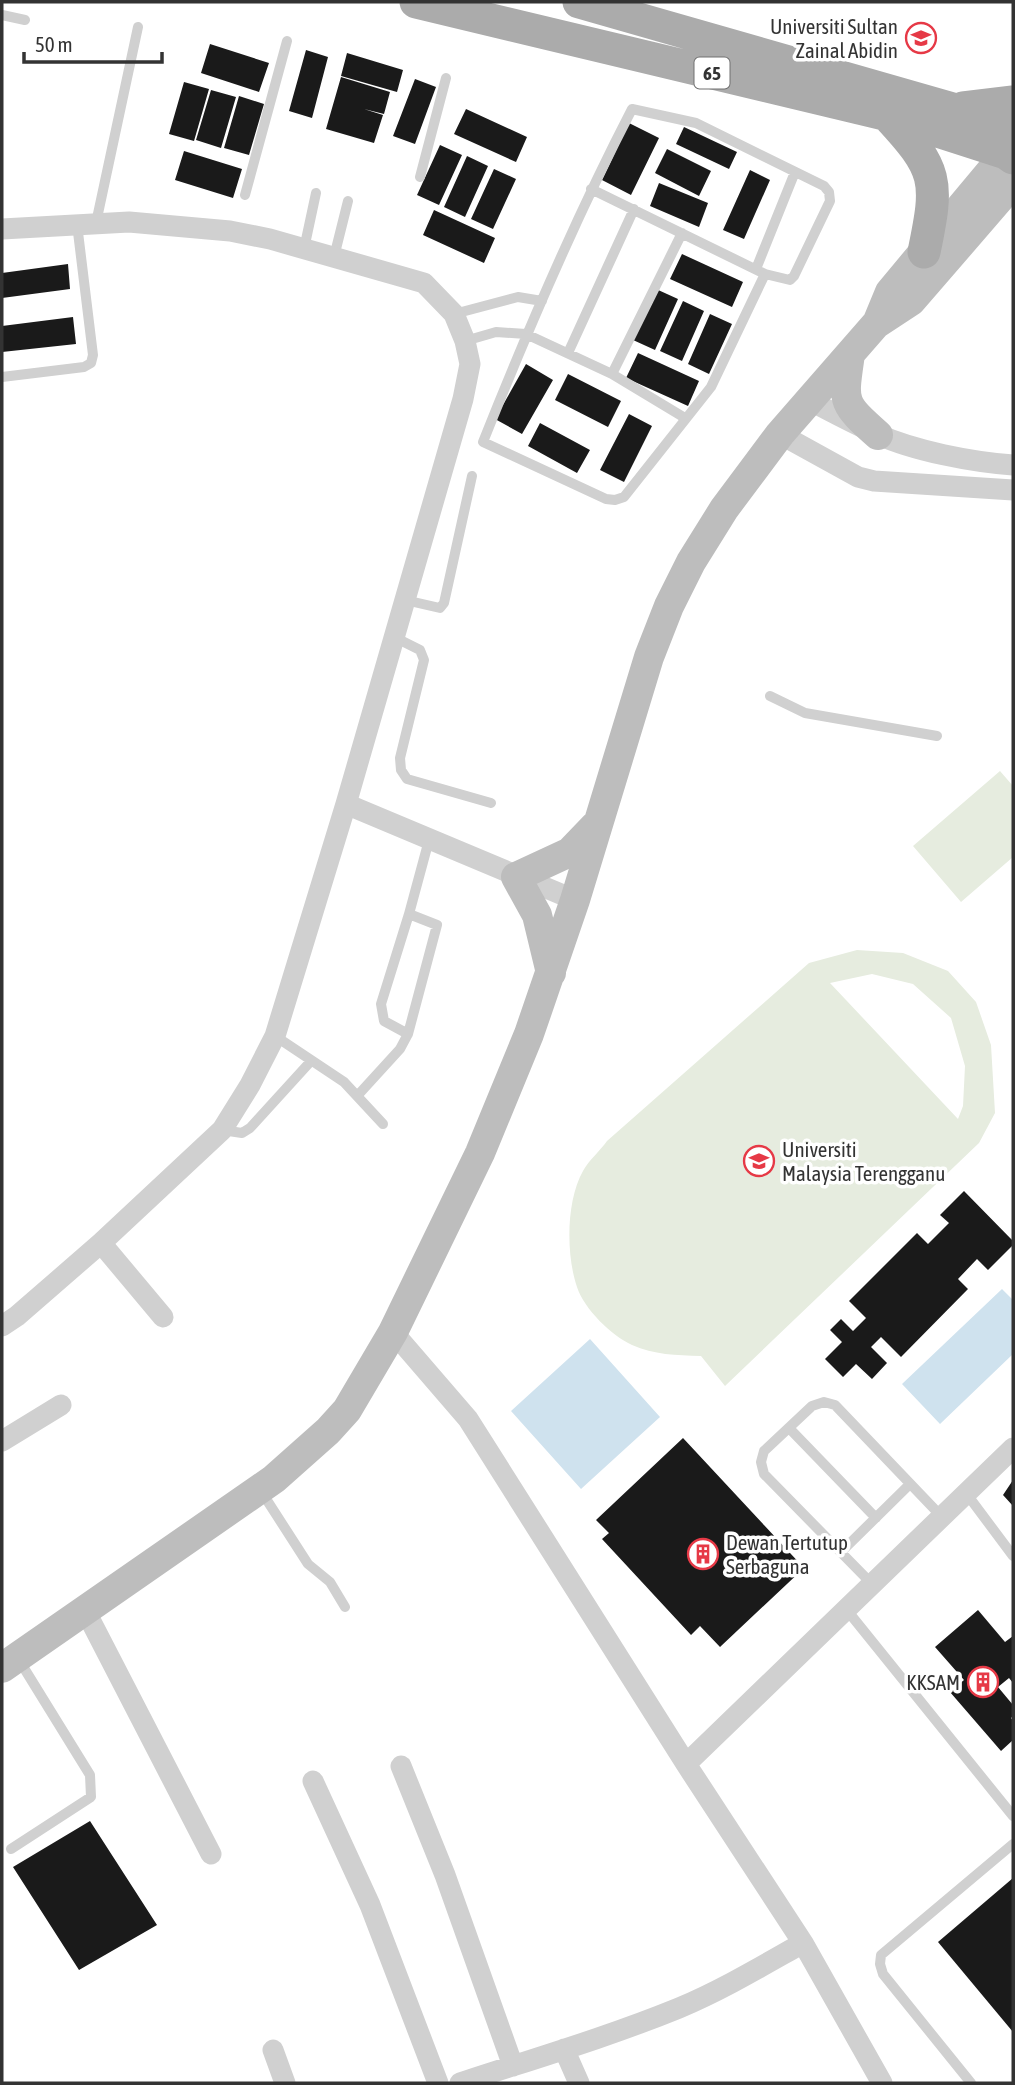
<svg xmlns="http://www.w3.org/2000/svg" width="1015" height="2085" font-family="'Asap Condensed',sans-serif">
<rect width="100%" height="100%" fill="#fff"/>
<!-- green -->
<path fill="#e6ecdf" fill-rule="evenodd" d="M1000,771l13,15v71l-52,45 -48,-56z
M857,950l46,3 45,18 28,31 15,43 4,68 -16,30 -254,243 -24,-30c-25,-1 -47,-1 -69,-11 -20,-9 -48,-36 -55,-58 -11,-32 -11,-86 6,-116 6,-11 17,-20 24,-30l202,-178zM872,974l41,10 38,34 14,48 -2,40 -5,13 -128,-136z"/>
<!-- water -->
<path fill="#cfe2ee" d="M1002,1289l11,11v54l-73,70 -38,-40z
M590,1339l70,78 -79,72 -70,-78z"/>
<!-- building -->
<path fill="#1a1a1a" d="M210,44l59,19 -10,29 -58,-19z
M306,50l22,7 -16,61 -23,-7z
M347,53l56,17 -6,22 -56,-16z
M341,77l49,15 -6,22 -20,-5 19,6 -9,28 -48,-14z
M415,79l21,8 -21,57 -22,-8z
M184,82l25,7 -15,52 -25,-7z
M211,90l25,7 -15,51 -25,-8z
M239,96l25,8 -15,51 -25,-7z
M466,109l61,28 -11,25 -62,-28z
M629,123l30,15 -28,57 -29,-15z
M684,127l53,25 -8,17 -53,-25z
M440,145l22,10 -23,50 -22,-10z
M667,149l44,22 -12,25 -44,-23z
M184,151l58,18 -9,29 -58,-18z
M467,156l21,10 -23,51 -21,-10z
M494,169l22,10 -23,50 -22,-10z
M750,170l20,10 -26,59 -21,-9z
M659,183l49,20 -9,24 -49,-21z
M434,210l61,28 -11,25 -61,-28z
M682,254l61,28 -11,25 -62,-28z
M68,264l2,25 -68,9v-25z
M656,289l22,10 -23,51 -22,-10z
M683,301l21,10 -22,50 -22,-10z
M710,314l22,10 -23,50 -21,-10z
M73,317l3,27 -74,8v-26z
M638,353l61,28 -11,25 -62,-28z
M526,364l27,16 -31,54 -27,-15z
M568,374l53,27 -13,26 -53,-27z
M629,414l23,12 -28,56 -24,-12z
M540,423l50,27 -13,23 -49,-27z
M964,1191l49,50v4l-25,25 -11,-11 -19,20 10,10 -67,68 -20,-20 -10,10 16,16 -15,16 -16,-15 -13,13 -18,-18 17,-17 -12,-12 11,-11 12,12 13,-13 -17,-17 68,-68 11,11 21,-21 -9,-8z
M683,1438l121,130 -84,79 -20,-21 -9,9 -89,-96 7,-6 -13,-13z
M1013,1480v26l-10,-11z
M978,1610l27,32 8,-6v47l-4,-5 -11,9 15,18v11l-2,2 2,3v19l-12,11 -51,-59 14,-12 -29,-33z
M90,1821l67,104 -78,45 -66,-103z
M1013,1878v154l-75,-90z"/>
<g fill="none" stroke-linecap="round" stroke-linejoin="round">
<!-- service -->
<path stroke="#d0d0d0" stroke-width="10" d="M2,15l23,5
M632,109l64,14 128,63 5,6 1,9 -36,75 -4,4 -25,-6 -54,113 -87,110 -9,3 -9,-1 -123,-57c45,-113 93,-225 149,-333z
M420,177l26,-99
M591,189l174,85
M245,195l42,-154
M96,223l42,-196
M304,249l12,-56
M334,257l14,-56
M756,269l39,-97
M454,314l64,-17 24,4
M465,341l31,-9 30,2 86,40 73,44
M568,353l66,-144
M612,374l70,-141
M2,377l82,-10 7,-4 2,-8 -16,-131
M405,600l35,8 4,-5 28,-127
M394,637l26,13 4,10 -24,98 1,12 6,9 84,24
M770,696l35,17 132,23
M408,1034l-24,-13 -3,-17 28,-90
M275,1036l69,46 39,42
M358,1095l42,-46 8,-15 29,-109 -28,-11 20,-74
M222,1130l20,3 8,-5 61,-67
M789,1428l87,90
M261,1491l47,73 22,18 15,25
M966,1493l47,63
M841,1552l69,-68
M872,1584l-108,-110 -3,-12 3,-11 48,-45 12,-4 11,3 107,112
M846,1609l167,207
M11,1849l80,-52 -1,-22 -71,-115
M971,2083l-88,-109 -3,-10 1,-9 132,-111"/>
<!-- minor -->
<path stroke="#d0d0d0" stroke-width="21" d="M2,229l127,-7 101,9 40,8 154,44 30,31 11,27 5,23 -7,35 -117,405 -71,232 -25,49 -28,45 -121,113 -84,73 -15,10
M809,400c23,12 45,24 68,34 37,17 95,28 136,31
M780,434l78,43 16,4 139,9
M346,804l229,96
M101,1243l62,74
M393,1332l75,87 218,345 117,179 79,140
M2,1441l59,-36
M85,1610l126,244
M686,1764l327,-316
M401,1766l44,109 68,191
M313,1781l57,124 68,178
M564,2049l15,34
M273,2050l12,33
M460,2083c73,-24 148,-46 219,-75 43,-18 83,-42 124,-65"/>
<!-- secondary -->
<path stroke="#bdbdbd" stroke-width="30" d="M878,321l12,-29 116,-139
M850,354c-7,49 -9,48 28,81
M551,973l-14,-58 -21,-38 54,-25 25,-26
M2,1668l272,-189 54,-48 19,-21 46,-78 87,-179 49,-119 46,-134 74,-243 20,-51 22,-44 33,-53 56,-75 96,-110 35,-23 102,-118"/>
<!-- primary -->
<path stroke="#ababab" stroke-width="33" d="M416,2l472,113 118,38 7,5
M579,2l374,107 60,21
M963,108l50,-6
M888,116c50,54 51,64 36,136"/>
</g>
<!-- icons -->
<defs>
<g id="university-ring" transform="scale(1.575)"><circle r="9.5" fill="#fff" stroke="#e63946" stroke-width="1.5"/><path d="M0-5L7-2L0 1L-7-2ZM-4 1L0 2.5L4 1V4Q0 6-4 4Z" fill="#e63946"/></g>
<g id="building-ring" transform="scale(1.575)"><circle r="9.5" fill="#fff" stroke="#e63946" stroke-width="1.5"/><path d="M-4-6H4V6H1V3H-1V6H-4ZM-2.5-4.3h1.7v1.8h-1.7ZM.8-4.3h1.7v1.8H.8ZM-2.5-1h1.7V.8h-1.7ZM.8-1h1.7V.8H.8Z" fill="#e63946"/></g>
</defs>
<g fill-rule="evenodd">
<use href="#university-ring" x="921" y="38"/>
<use href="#university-ring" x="759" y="1161"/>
<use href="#building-ring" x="703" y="1554"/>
<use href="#building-ring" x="983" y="1682"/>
</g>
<g text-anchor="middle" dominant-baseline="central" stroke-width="7" stroke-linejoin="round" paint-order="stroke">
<!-- shield labels -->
<rect fill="#fff" stroke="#707070" stroke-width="2" x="694.5" y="57.5" width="35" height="31" rx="5"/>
<g font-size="19" font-weight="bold" fill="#333">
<text x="712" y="73">65</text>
</g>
<!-- poi labels -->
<g font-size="21" fill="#333" stroke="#fff" text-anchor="end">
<text x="898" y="26">Universiti Sultan<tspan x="898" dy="24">Zainal Abidin</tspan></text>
<text x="782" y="1149" text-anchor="start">Universiti<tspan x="782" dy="24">Malaysia Terengganu</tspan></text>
<text x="726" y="1542" text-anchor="start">Dewan Tertutup<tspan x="726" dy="24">Serbaguna</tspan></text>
<text x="960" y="1682">KKSAM</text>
</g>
</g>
<!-- border -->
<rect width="1015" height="2085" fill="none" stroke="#333333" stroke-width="7"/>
<!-- scale -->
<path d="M24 52v10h138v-10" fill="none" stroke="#333333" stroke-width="3.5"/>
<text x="35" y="52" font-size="21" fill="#333333" stroke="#ffffff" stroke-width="5" paint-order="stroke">50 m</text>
</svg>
